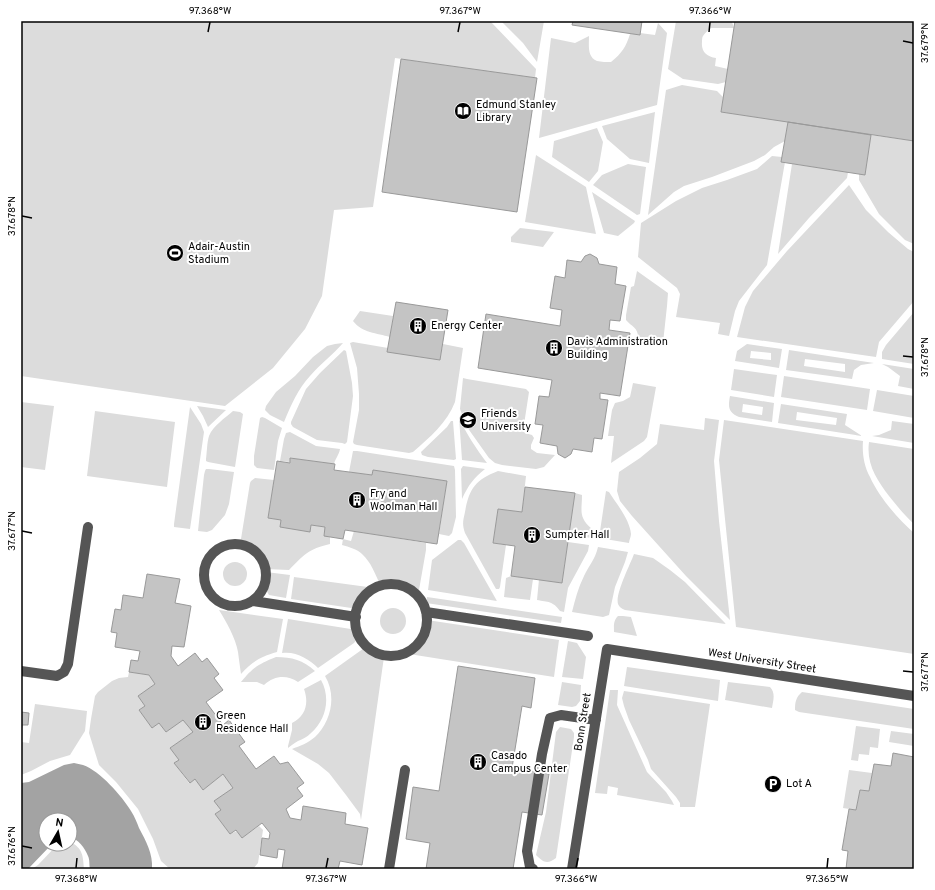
<svg xmlns="http://www.w3.org/2000/svg" width="935" height="890" font-family="Overpass,sans-serif">
<rect width="100%" height="100%" fill="#fff"/>
<!-- green -->
<path fill="#dcdcdc" fill-rule="evenodd" d="M23,21h467l46,48 -1,9 -140,-20 -22,149 -39,3 -12,86 -17,33 -32,39 -48,38 -204,-30v-339z
M501,21h43l-7,41 -14,-19z
M676,21h50l6,1 2,6h-23c-3,2 -6,5 -8,8 -1,1 -1,5 -1,6 -1,10 5,15 14,16l-1,8 13,3 -2,13 -8,2 -35,-5 -15,-10z
M658,23l9,10 -10,72 -118,33 12,-100 24,5 14,-7c0,9 -2,21 8,25 4,1 10,1 14,1 11,-9 15,-15 19,-28l10,-1 15,2z
M682,85l35,6 6,6 -2,15 67,10 -3,19 -11,6 -9,8 -11,6 -42,16 -28,9 -10,6 -26,23 18,-125z
M655,112l-6,51 -19,-4 -23,-20 -5,-13z
M597,128l6,14 -5,29 -9,11 -37,-25 2,-16z
M871,135l43,6v103l-9,-4 -26,-26 -20,-34v-6h6z
M536,155l50,32 10,47 -71,-12z
M772,156l10,1 3,5 -18,103 -28,36 -4,10 -6,25 -11,-2 2,-11 -44,-6 4,-23 -3,-6 -39,-31 3,-34 35,-22 26,-13 25,-8 30,-11z
M628,164l18,3 -6,47 -3,1 -44,-30 9,-10z
M792,164l56,8 -1,6 -38,40 -31,36z
M849,185l17,25 22,22 20,17 6,3v49l-35,41 -3,15 -139,-20 8,-30 8,-16 34,-40z
M592,192l40,27 3,2 -1,2 -16,13 -14,-3z
M520,228l34,4 -11,15 -32,-5v-5z
M637,271l31,22 -1,13 -4,37 -25,-4c1,-11 -6,-12 -12,-19v-5l5,-28 3,-1z
M360,311l33,5 -3,21c-13,-4 -28,-4 -37,-16z
M914,312v52l-32,-5v-7l4,-7z
M353,342l35,6 52,12 3,-16 20,4 -8,54c-8,21 -25,35 -42,50l-4,1 -52,-8 -3,-1 -1,-2 6,-32v-16l-2,-26 -7,-25z
M343,343c-10,12 -23,21 -33,33 -12,13 -19,29 -26,46l-14,-7 -5,-5 1,-4 10,-14 19,-16 18,-19 14,-11 8,-2z
M747,344l35,5 -3,19 -44,-7 2,-10zM751,351l20,2v7l-21,-2z
M344,350l2,1 6,32 1,13 -6,46 -2,2 -3,-1 -25,-3 -24,-13 -2,-3v-2l15,-33 14,-16z
M789,350l85,13 -13,2 -7,5 -2,9 -66,-9zM805,359l40,5v8l-41,-6z
M882,364l32,5v20l-16,-3 2,-10 -12,-9z
M734,369l43,6 -3,22 -43,-7z
M784,376l86,13 -3,21 -86,-13z
M463,378l4,1 59,10 3,3 -6,39 2,2 7,2 2,3 -3,7v4l6,4 18,2 -11,12 -8,2 -34,-4 -7,-2 -6,-5 -22,-31 -7,-18z
M633,383l23,4 -9,50 -3,4 -33,22 3,-27h-6l4,-26 3,-7 8,-2 7,-4z
M877,390l37,6v22l-41,-7z
M730,396l44,7 -2,19 -33,-5c-11,-5 -11,-10 -9,-21zM743,404l20,3 -1,8 -20,-3z
M21,402l33,4 -9,64 -24,-3z
M781,404l66,10 -2,11 17,11 -84,-13zM797,412l40,6 -1,7 -40,-5z
M197,406l29,4 -18,17 -5,-11z
M190,407l11,17 3,8 -14,97 -16,-2v-3z
M95,411l80,11 -8,65 -80,-11z
M233,411l7,1 3,2 -8,53 -27,-5 -2,-1v-2c1,-7 1,-17 3,-23 4,-10 16,-18 24,-25z
M262,417l3,1 17,10 -4,13 -4,29 -17,-2 -3,-3v-9l6,-38z
M459,417c7,17 17,31 28,46l-25,-3z
M705,418l14,2 -5,41 5,60 11,99 -44,-44 -54,-60 -12,-15 -3,-10 2,-19 21,-14 17,-14 3,-20 44,6z
M724,420l139,21c-1,12 1,25 7,36 9,20 28,42 44,56v121l-178,-27 -17,-167z
M451,421h2l3,38 -2,1 -26,-3 -6,-2 -1,-3 26,-25z
M892,421l22,3v19l-42,-7 7,-1 12,-5z
M290,432l26,14 24,3c-1,6 -5,10 -6,15l-43,-6 -1,4 -10,-1 4,-22 2,-6z
M869,442l45,7v75c-9,-8 -17,-18 -25,-28 -12,-16 -23,-32 -20,-54z
M353,451h4l97,15 1,4 1,47 -4,16 -3,3 -10,-2 8,-53 -74,-11 -1,5 -23,-3z
M463,466l22,3c-12,10 -16,15 -23,30l-1,-30z
M206,469h3l25,3 -5,32 -4,11 -13,15 -5,2 -9,-1 6,-56 1,-4z
M498,471l28,5 -4,36 -24,-3 -5,34 13,2 -6,42 -1,2h-3l-31,-56c-3,-9 -2,-12 0,-21 4,-23 10,-32 33,-41z
M255,478l19,2 -6,38 13,2 -1,7 30,4 1,-6 14,2 -1,8 6,2v7c-22,5 -26,11 -41,26l-23,-1c-3,-7 -5,-13 -10,-17 -6,-5 -13,-6 -15,-13l9,-56 1,-2z
M606,491l3,1c7,11 21,28 22,42 0,3 -2,6 -2,9l-30,-5z
M575,493l7,2c0,16 -4,22 10,34l-1,9 -22,-4z
M354,531l72,12v7l-7,40c-6,-1 -8,-3 -13,-5 -9,-4 -17,-3 -26,-1 -5,-10 -9,-22 -18,-30 -5,-5 -13,-7 -20,-9l1,-6 8,2z
M458,540h3l3,3 33,58 -69,-11 4,-30z
M568,542l21,3 -1,6 -20,37 -4,24 -4,-1c-7,-10 -12,-9 -23,-11l2,-21 23,4z
M598,547l30,5 -3,10 -10,25 -6,28 -6,2 -31,-5c3,-12 6,-24 12,-36 5,-11 11,-16 14,-29z
M634,554l19,4 17,12 15,12 41,42 -101,-14c-3,-1 -6,-3 -7,-6 -3,-10 12,-39 16,-50z
M223 574a12 12 0 1 1 24 0a12 12 0 1 1-24 0Z
M266,572l24,3 -4,23 -17,-3 -4,-7z
M511,576l22,3 -3,21 -26,-3 2,-19z
M294,577l81,11 -10,8 -7,13 -67,-10z
M427,597l135,20 -1,6 -135,-20z
M380 621a13 13 0 1 1 26 0a13 13 0 1 1-26 0Z
M219,610l64,9 -6,33c-17,5 -24,9 -36,22 -1,-7 -2,-14 -3,-22 -2,-13 -12,-31 -19,-42z
M618,616h5l8,1 6,19 -23,-4c0,-6 -1,-11 4,-16z
M288,619l69,11c2,6 2,8 -3,13l-36,25c-9,-9 -22,-17 -36,-15z
M427,620l132,20 -5,37 -145,-23c15,-11 15,-17 18,-34z
M568,641l9,2 9,14 -3,22 -21,-2z
M367,646l3,3 14,8 -2,14 -21,149 -1,-6 -14,-19 -17,-22 -11,-9 -26,-15c8,-3 16,-6 23,-12 16,-15 22,-41 10,-61z
M276,657c16,0 27,3 39,14l-17,11c-11,-7 -23,-7 -34,3l-7,-3h-16c12,-15 18,-18 35,-25z
M627,667l93,13 -2,21 -94,-15z
M129,672l20,3 6,9 -17,12 7,10 -6,4 13,18 7,-5 7,9 17,-12 10,12 -23,16 9,12 -5,3 15,20 6,-4 8,11 20,-16 10,14 -18,13 6,9 -6,4 15,20 7,-3 5,7 17,-12 4,4 -5,33 -5,6h-83l-9,-8 -8,-22 -15,-30 -22,-27 -17,-17 -10,-32 2,-14 4,-23 3,-4 14,-11 7,-3 9,-1z
M321,680c10,18 5,40 -10,53 -4,4 -8,6 -13,8 -4,2 -7,5 -10,7v-2l4,-16v-7c14,-7 17,-20 12,-34z
M562,682l19,3 -1,16 -4,5 -4,1 -14,-2z
M728,682l42,5c6,6 3,14 2,21l-47,-8z
M610,690h8l-1,15 30,67 19,20 6,9 2,4 -57,-10 1,-7 -10,-2 -1,8 -12,-1z
M624,691l86,13 -15,103h-15v-4l-4,-6 -25,-28 -3,-9 -19,-40 -5,-14 -2,-8z
M802,692l112,17v20l-115,-17 -4,-2c0,-8 1,-13 7,-18z
M35,704l52,7 -2,20 -15,24 -20,6 -19,10 -10,4v-33l8,1z
M856,726l24,3 -2,19 -8,-1 -1,8 -10,-1 -1,7 -7,-1z
M560,727l11,2 3,4v4l-18,121c-9,7 -13,4 -20,-3l10,-43 10,-80z
M891,731l23,3v12l-25,-4z
M849,770l23,3 -3,18 -9,-1 -4,20 -13,-2z
M70,842c13,6 13,14 14,27h-52l6,-4 20,-21h12z"/>
<!-- water -->
<path fill="#a3a3a3" d="M74,763c3,1 6,1 9,2 17,6 39,31 48,46 4,6 6,12 8,17 7,13 14,26 13,41h-62c-1,-4 0,-9 -2,-13 -3,-8 -10,-17 -18,-19v-17h-24v24h6l-24,25h-7v-86l8,-1 35,-17z"/>
<!-- building -->
<path fill="#c4c4c4" stroke="#999" d="M573,21h69l-2,14 -68,-10z
M735,21h179v120l-193,-29z
M401,59l136,19 -20,134 -135,-20z
M788,122l83,13 -6,40 -84,-13z
M590,254l7,4 2,6 18,3 -2,17 11,2 -6,35 -10,-1 -1,10 21,3 -10,63 -20,-3v6l8,1 -6,39 -8,-1 -2,14 -19,-3 -2,5 -6,4 -7,-4 -1,-8 -17,-3 3,-18 -8,-1 4,-28 10,1 3,-17 -74,-12 8,-54 74,12 2,-16 -12,-2 5,-32 10,2 2,-18 14,2 4,-6z
M396,302l52,8 -8,50 -53,-8z
M290,458l45,6 -1,6 38,5 1,-5 74,11 -10,63 -92,-14 -2,9 -19,-3 1,-9 -14,-2 -1,7 -30,-5 1,-7 -13,-2 9,-57 13,2z
M525,487l50,6 -13,90 -51,-7 4,-30 -22,-3 5,-34 24,3z
M147,574l33,5 -5,24 16,3 -7,41 -12,-1 -1,10 7,10 17,-13 7,9 5,-4 12,16 -5,4 9,12 -17,12 17,23 6,-5 16,22 -6,4 17,23 18,-13 6,8 8,-2 16,21 -7,5 6,8 -17,13 4,9 11,2 2,-14 43,7 -1,11 23,4 -6,37 -22,-4 -2,8h-56l3,-19 -7,-1 -1,9 -17,-3 2,-17 7,1 1,-6 -8,-10 -20,15 -6,-8 -6,4 -15,-20 6,-4 -7,-9 19,-13 -10,-14 -20,16 -8,-11 -5,4 -16,-20 5,-3 -9,-12 23,-16 -10,-12 -17,12 -7,-9 -7,5 -13,-18 6,-4 -7,-10 17,-12 -6,-9 -20,-3 2,-12 7,1 2,-10 -25,-4 2,-14 -6,-1 4,-23 6,1 2,-15 20,3z
M458,666l77,12 -4,30 -9,-2 -10,62 37,6 -7,41 -20,-3 -9,57h-87l4,-26 -24,-4 7,-52 26,4z
M21,712l8,1 -1,12h-6l-1,8z
M893,753l21,4v112h-68l2,-18 -6,-1 7,-41 7,1 4,-20 9,1 5,-27 17,2z"/>
<g fill="none" stroke-linecap="round" stroke-linejoin="round">
<!-- minor -->
<path stroke="#555" stroke-width="10" d="M204 575a31 31 0 1 1 62 0a31 31 0 1 1-62 0Z
M355 620a36 36 0 1 1 72 0a36 36 0 1 1-72 0Z
M253,601l103,16
M426,612l162,24
M21,671l36,5 7,-4 4,-8 20,-137
M389,869l16,-99
M533,869l-3,-2 -3,-16 15,-97 8,-36 11,-3 35,5
M572,869l35,-220 307,47"/>
</g>
<!-- ticks -->
<path fill="none" stroke="#000" stroke-width="1.5" d="M208,32l2,-10M458,32l2,-10M709,32l1,-10M903,41l10,2M22,216l10,2M903,356l10,1M22,531l10,2M903,671l10,1M22,846l10,2M76,868l1,-10M326,868l2,-10M576,868l2,-10M827,868l1,-10"/>
<!-- icons -->
<defs>
<g id="library-disc" transform="scale(0.9)"><circle r="9.5" fill="#000" stroke="#fff"/><path d="M-6-4Q-3-5.5-.7-3.5V5Q-3 3-6 4ZM6-4Q3-5.5 .7-3.5V5Q3 3 6 4Z" fill="#fff"/></g>
<g id="stadium-disc" transform="scale(0.9)"><circle r="9.5" fill="#000" stroke="#fff"/><path d="M0-5a6.5 5 0 1 0 0 10a6.5 5 0 1 0 0-10ZM-3.5-1.8h7v3.6h-7Z" fill="#fff"/></g>
<g id="building-disc" transform="scale(0.9)"><circle r="9.5" fill="#000" stroke="#fff"/><path d="M-4-6H4V6H1V3H-1V6H-4ZM-2.5-4.3h1.7v1.8h-1.7ZM.8-4.3h1.7v1.8H.8ZM-2.5-1h1.7V.8h-1.7ZM.8-1h1.7V.8H.8Z" fill="#fff"/></g>
<g id="university-disc" transform="scale(0.9)"><circle r="9.5" fill="#000" stroke="#fff"/><path d="M0-5L7-2L0 1L-7-2ZM-4 1L0 2.5L4 1V4Q0 6-4 4Z" fill="#fff"/></g>
<g id="parking-disc" transform="scale(0.9)"><circle r="9.5" fill="#000" stroke="#fff"/><path d="M-3.5-5.5H1a3.5 3.5 0 0 1 0 7H-1V5.5H-3.5ZM-1-3.4V-.6H.8a1.4 1.4 0 0 0 0-2.8Z" fill="#fff"/></g>
</defs>
<g fill-rule="evenodd">
<use href="#library-disc" x="463" y="111"/>
<use href="#stadium-disc" x="175" y="253"/>
<use href="#building-disc" x="418" y="326"/>
<use href="#building-disc" x="554" y="348"/>
<use href="#university-disc" x="468" y="420"/>
<use href="#building-disc" x="357" y="500"/>
<use href="#building-disc" x="532" y="535"/>
<use href="#building-disc" x="203" y="722"/>
<use href="#building-disc" x="478" y="762"/>
<use href="#parking-disc" x="773" y="784"/>
</g>
<g text-anchor="middle" dominant-baseline="central" stroke-width="4" stroke-linejoin="round" paint-order="stroke">
<!-- poi labels -->
<g font-size="11" fill="#000" stroke="#fff" text-anchor="start">
<text x="476" y="105">Edmund Stanley<tspan x="476" dy="13">Library</tspan></text>
<text x="188" y="247">Adair-Austin<tspan x="188" dy="13">Stadium</tspan></text>
<text x="431" y="326">Energy Center</text>
<text x="567" y="342">Davis Administration<tspan x="567" dy="13">Building</tspan></text>
<text x="481" y="414">Friends<tspan x="481" dy="13">University</tspan></text>
<text x="370" y="494">Fry and<tspan x="370" dy="13">Woolman Hall</tspan></text>
<text x="545" y="535">Sumpter Hall</text>
<text x="216" y="716">Green<tspan x="216" dy="13">Residence Hall</tspan></text>
<text x="491" y="756">Casado<tspan x="491" dy="13">Campus Center</tspan></text>
<text x="786" y="784">Lot A</text>
</g>
<!-- street labels -->
<g font-size="11" fill="#000" stroke="#fff">
<text transform="translate(762 661) rotate(9)">West University Street</text>
<text transform="translate(583 722) rotate(-81)">Bonn Street</text>
</g>
</g>
<!-- border -->
<rect width="935" height="890" fill="none" stroke="#ffffff" stroke-width="44"/>
<!-- north arrow -->
<g transform="translate(58 832) rotate(9)"><circle r="19" fill="#ffffff" stroke="#999999"/>
<path d="M0-3L7 15L0 10L-7 15Z" fill="#000000"/>
<text y="-6" font-size="11" font-weight="bold" text-anchor="middle" fill="#000000">N</text>
</g>
<rect x="22" y="22" width="891" height="846" fill="none" stroke="#000" stroke-width="1.5"/>
<g font-size="10" text-anchor="middle" fill="#000">
<text x="210" y="14">97.368°W</text>
<text x="460" y="14">97.367°W</text>
<text x="710" y="14">97.366°W</text>
<text transform="translate(924 43) rotate(-90)" y="4">37.679°N</text>
<text transform="translate(11 216) rotate(-90)" y="4">37.678°N</text>
<text transform="translate(924 357) rotate(-90)" y="4">37.678°N</text>
<text transform="translate(11 531) rotate(-90)" y="4">37.677°N</text>
<text transform="translate(924 672) rotate(-90)" y="4">37.677°N</text>
<text transform="translate(11 846) rotate(-90)" y="4">37.676°N</text>
<text x="76" y="882">97.368°W</text>
<text x="326" y="882">97.367°W</text>
<text x="576" y="882">97.366°W</text>
<text x="827" y="882">97.365°W</text>
</g>
</svg>
